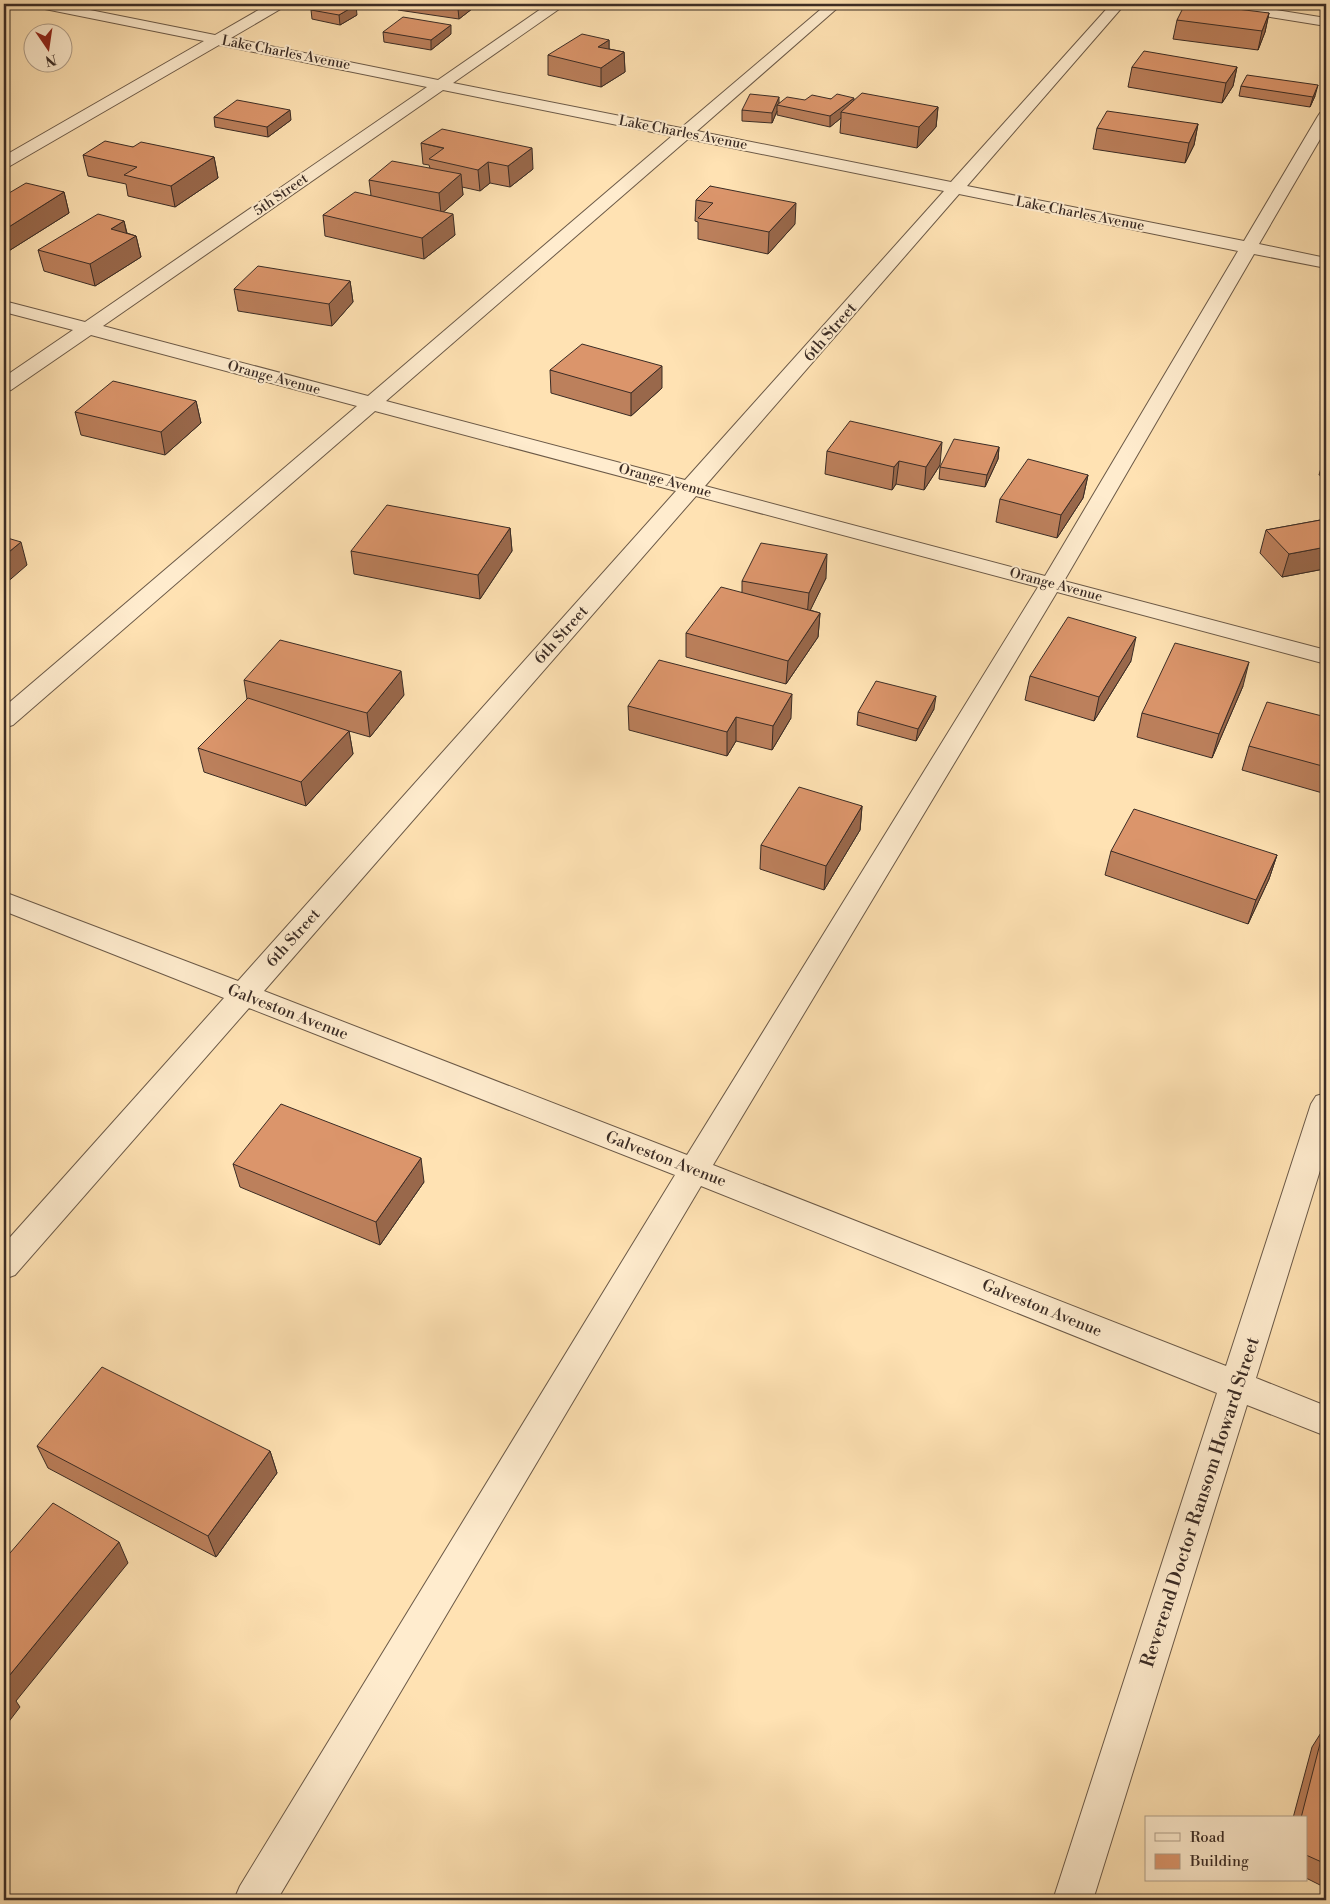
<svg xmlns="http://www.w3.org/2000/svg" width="1330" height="1904" font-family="'Libre Bodoni',serif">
<rect width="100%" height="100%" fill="#ffe2b3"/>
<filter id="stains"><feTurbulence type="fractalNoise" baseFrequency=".004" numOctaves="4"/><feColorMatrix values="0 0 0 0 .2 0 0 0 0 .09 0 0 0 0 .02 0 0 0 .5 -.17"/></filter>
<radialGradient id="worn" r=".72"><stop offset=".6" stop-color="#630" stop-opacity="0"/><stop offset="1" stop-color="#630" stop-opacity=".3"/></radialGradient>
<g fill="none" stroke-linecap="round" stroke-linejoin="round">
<!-- minor casing -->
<g stroke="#6c5a48" stroke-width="2">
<path id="minor" d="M33,4h27l155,31 54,-31h17l-2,3 -53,31 207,42 110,-76h16l-2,3 -109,76 228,45 146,-124h15l-145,127 254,51 160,-178h14l-158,182 277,55 74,-125 2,-3 6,-2v18l-67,115 67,14v10l-72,-14 -190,327 262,69v14l-269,-72 -344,573 513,201 85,-262 5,-8 10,-3v58l-70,227 70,28v30l-79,-31 -154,495h-40l164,-507 -516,-207 -424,714h-43l6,-14 435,-711 -426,-167 -234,267 -11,4v-35l220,-246 -220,-87v-19l234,89 438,-490 -301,-80 -362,314 -9,3v-21l353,-301 -266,-71 -80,55 -7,2v-15l69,-47 -69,-18v-11l81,21 342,-235 -208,-42 -209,121 -6,2v-12l200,-115 -164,-33zM443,90l229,46 -304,260 -265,-70zM688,139l256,52 -259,289 -299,-79zM959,194l279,57 -193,325 -340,-90zM696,496l342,91 -351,568 -423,-164z
M1207,4h32l87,14v8l-112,-18z"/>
</g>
<!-- minor -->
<use href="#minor" fill="#ffecce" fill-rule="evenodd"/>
</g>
<!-- wall -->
<path fill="#bc805c" stroke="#3b2c25" d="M398,4h79v1l-18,14 -61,-9z
M311,10l46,5 -17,10 -28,-6z
M1269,13l-4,19 -7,18 -85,-11 4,-19z
M383,32l68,2 -20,16 -47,-8z
M609,40v9l15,3 1,20 -24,15 -53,-12v-20z
M1132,67h105l-4,19 -11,17 -94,-16z
M1241,86l74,10 -5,11 -71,-11z
M831,99l107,8 -2,20 -19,21 -77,-15 1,-15 -11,9 -53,-12v-4l-5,12 -30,-2v-11l37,-7z
M214,117l77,3 -23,17 -53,-10z
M1198,124l-4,21 -9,18 -92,-14 4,-21z
M421,143l112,26 -23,18 -20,-4 -10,8 -18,-4 1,8 -20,17 12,23 -31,24 -99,-23 -2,-21 48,-20 -2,-15 61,-12 -1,-3 -6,-1z
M133,147l81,10 4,21 -43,29 -47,-11 -2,-12 -38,-8 -5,-21z
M710,186l85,38 -27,30 -70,-15v-17l-3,-1 1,-21z
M64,192l5,21 -62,39 -3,-1v-55z
M124,221l3,12 9,3 5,21 -46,29 -51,-15 -6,-21z
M350,281l3,21 -21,24 -94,-15 -4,-22z
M550,370l112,18 -31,28 -80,-23z
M196,401l5,22 -36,32 -84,-20 -6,-23z
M999,447l-1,12 -13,28 -46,-8 1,-12z
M1326,450v27l-7,-2z
M827,451l113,14 -16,25 -28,-6 -4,6 -67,-16z
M1088,475l-5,23 -26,40 -61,-16 4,-23z
M1326,519v53l-2,-3 -42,8 -22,-24 6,-23z
M510,528l2,23 -32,48 -126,-25 -3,-23z
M826,578l-16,32 10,3 -2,24 -32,47 -100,-27v-24l56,-41v-11z
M1131,661l-37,60 -69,-21 5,-24z
M244,680l160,15 -34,42 -21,-6 4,23 -47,52 -102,-34 -6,-24 49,-49z
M1243,686l-31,72 -75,-21 5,-24z
M628,706l163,12 -19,32 -36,-9 -9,15 -98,-26z
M934,709l-18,32 -59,-16 1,-13z
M1326,717v77l-84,-24 7,-24z
M862,806l-2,24 -36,60 -64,-21 1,-24z
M1111,851l166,4 -8,24 -21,45 -143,-49z
M233,1164l191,18 -44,63 -140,-58z
M37,1446l233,5 7,22 -61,84 -168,-89z
M1324,1728l2,1v159l-20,-10v-60h-13l19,-71z"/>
<!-- shaded-wall -->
<path fill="#99684b" stroke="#3b2c25" d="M466,4h11v1l-18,14 -1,-10z
M356,5l1,10 -17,10 -1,-10z
M1269,13l-4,19 -7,18 4,-19z
M451,25v9l-20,16v-10z
M609,40v19l-11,-12z
M624,52l1,20 -24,15v-19z
M1237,67l-4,19 -11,17 4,-20z
M1318,85l-3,11 -5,11 3,-10z
M779,97v8h-2v6l-5,12v-10z
M854,98l-1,10 -12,4v6l-11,9v-11z
M938,107l-2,20 -19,21 2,-21z
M290,110l1,10 -23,17 -1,-10z
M1198,124l-4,21 -9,18 4,-20z
M532,148l1,21 -23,18 -2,-21z
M214,157l4,21 -43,29 -4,-21z
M488,162l2,21 -10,8 -2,-21z
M461,174l2,21 -22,19 -2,-21z
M64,192l5,21 -62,39 -3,-14v-8z
M796,203l-1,21 -27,30 1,-22z
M453,214l2,21 -31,24 -2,-21z
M124,221l4,19 8,-4 5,21 -46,29 -5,-22 21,-35z
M350,281l3,21 -21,24 -3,-22z
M662,366v22l-31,28v-23z
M196,401l5,22 -36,32 -4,-23z
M942,442l-2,23 -16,25 2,-23z
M999,447l-1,12 -13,28 2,-12z
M899,461l-3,23 -4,6 2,-23z
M1088,475l-5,23 -26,40 4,-23z
M510,528l2,23 -32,48 -2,-24z
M21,542l6,23 -23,20v-29z
M1326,547v15l-2,7 -42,8 7,-23z
M827,554l-1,24 -19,39 2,-24z
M820,613l-2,24 -32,47 2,-23z
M1136,637l-5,24 -37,60 5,-24z
M1249,662l-6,24 -31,72 7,-24z
M401,671l3,24 -34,42 -3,-24z
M792,694l-1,24 -19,32 1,-24z
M936,696l-2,13 -18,32 2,-12z
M736,717v24l-9,15v-24z
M349,731l4,23 -47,52 -5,-24z
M862,806l-2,24 -36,60 2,-24z
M1277,855l-8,24 -21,45 8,-24z
M421,1158l3,24 -44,63 -4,-23z
M270,1451l7,22 -61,84 -8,-21z
M119,1542l9,21 -112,138 4,6 -16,21v-35l3,-4 -3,-4v-3z"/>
<!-- building -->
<path fill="#db956b" stroke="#3b2c25" d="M321,4h28l7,1 -17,10 -28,-5z
M420,4h46l-8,5z
M1185,4h12l72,9 -7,18 -85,-11z
M403,17l48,8 -20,15 -48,-8z
M582,34l27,6 -11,7 26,5 -23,16 -53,-13z
M1144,51l93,16 -11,16 -94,-16z
M1247,75l71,10 -5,12 -72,-11z
M862,93l76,14 -19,20 -78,-15z
M750,94l29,3 -7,16 -30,-3z
M837,94l17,4 -24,18 -53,-11 10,-8 18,3 7,-5 19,4z
M237,100l53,10 -23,17 -53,-10z
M1107,111l91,13 -9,19 -92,-15z
M442,129l90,19 -24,18 -20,-4 -10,8 -49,-11 15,-11 -23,-5z
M105,141l28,6 8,-5 73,15 -43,29 -47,-11 13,-8 -54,-12z
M392,161l69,13 -22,19 -70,-13z
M26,183l38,9 -60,38v-34z
M710,186l86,17 -27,29 -71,-14 15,-15 -17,-3z
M355,192l98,22 -31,24 -99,-23z
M98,214l26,7 -13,8 25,7 -46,28 -52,-14z
M258,266l92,15 -21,23 -95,-15z
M582,344l80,22 -31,27 -81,-23z
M113,381l83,20 -35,31 -86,-20z
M850,421l92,21 -16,25 -27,-6 -5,6 -67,-16z
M954,439l45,8 -12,28 -47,-8z
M1028,459l60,16 -27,40 -61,-16z
M387,505l123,23 -32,47 -127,-24z
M1326,519v28l-37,7 -23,-24z
M4,537l17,5 -17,14z
M761,543l66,11 -18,39 -67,-12z
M721,587l99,26 -32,48 -102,-28z
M1068,617l68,20 -37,60 -69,-21z
M280,640l121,31 -34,42 -123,-33z
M1175,643l74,19 -30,72 -77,-21z
M659,660l133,34 -19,32 -37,-9 -9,15 -99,-26z
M876,681l60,15 -18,33 -60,-17z
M248,698l101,33 -48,51 -103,-34z
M1267,702l59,15v50l-77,-21z
M799,787l63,19 -36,60 -65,-21z
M1134,809l143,46 -21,45 -145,-49z
M281,1104l140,54 -45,64 -143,-58z
M102,1367l168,84 -62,85 -171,-90z
M53,1503l66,39 -115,140v-122z
M4,1685l4,2 -4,6z
M1324,1728l2,1v135l-20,-9v-37h-5z"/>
<g text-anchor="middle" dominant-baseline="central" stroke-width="4" stroke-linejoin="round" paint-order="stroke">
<!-- far-street labels -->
<g font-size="14" fill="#3b2c25" stroke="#ffecce">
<text transform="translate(286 53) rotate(11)">Lake Charles Avenue</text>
<text transform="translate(683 133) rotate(11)">Lake Charles Avenue</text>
<text transform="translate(281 195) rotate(-35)">5th Street</text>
<text transform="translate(1080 214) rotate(11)">Lake Charles Avenue</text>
<text transform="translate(274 378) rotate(15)">Orange Avenue</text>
<text transform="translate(665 481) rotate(15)">Orange Avenue</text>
<text transform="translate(1056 585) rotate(15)">Orange Avenue</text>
</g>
<!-- street labels -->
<g font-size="16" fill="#3b2c25" stroke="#ffecce">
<text transform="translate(830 332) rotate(-49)">6th Street</text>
<text transform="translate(561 635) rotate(-48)">6th Street</text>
<text transform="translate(293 938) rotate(-48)">6th Street</text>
<text transform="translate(288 1012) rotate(21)">Galveston Avenue</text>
<text transform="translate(666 1159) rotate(21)">Galveston Avenue</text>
<text transform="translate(1042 1308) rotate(22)">Galveston Avenue</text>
</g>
<!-- near-street labels -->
<g font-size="19" fill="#3b2c25" stroke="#ffecce">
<text transform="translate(1200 1502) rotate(-72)">Reverend Doctor Ransom Howard Street</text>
</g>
</g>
<!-- margin -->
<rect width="1330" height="1904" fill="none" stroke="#ffe2b3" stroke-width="20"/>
<rect x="5" y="5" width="1320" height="1894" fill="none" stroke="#3b2c25" stroke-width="2.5"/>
<rect x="10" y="10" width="1310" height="1884" fill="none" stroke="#3b2c25"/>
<!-- legend -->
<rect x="1145" y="1816" width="162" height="65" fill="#ffecce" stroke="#b19f8a"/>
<rect x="1155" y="1833" width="25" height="8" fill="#ffecce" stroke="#b19f8a"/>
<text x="1190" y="1842" font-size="15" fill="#3b2c25">Road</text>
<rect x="1155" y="1854" width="25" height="15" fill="#db956b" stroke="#b19f8a"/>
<text x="1190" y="1866" font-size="15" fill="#3b2c25">Building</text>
<!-- north arrow -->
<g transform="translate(48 48) rotate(167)"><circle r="24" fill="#ffecce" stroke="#b19f8a"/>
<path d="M0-4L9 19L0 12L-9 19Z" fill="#8f2418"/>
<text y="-8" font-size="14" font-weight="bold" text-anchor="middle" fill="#3b2c25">N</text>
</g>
<rect width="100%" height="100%" filter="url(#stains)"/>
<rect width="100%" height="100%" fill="url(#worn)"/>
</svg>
